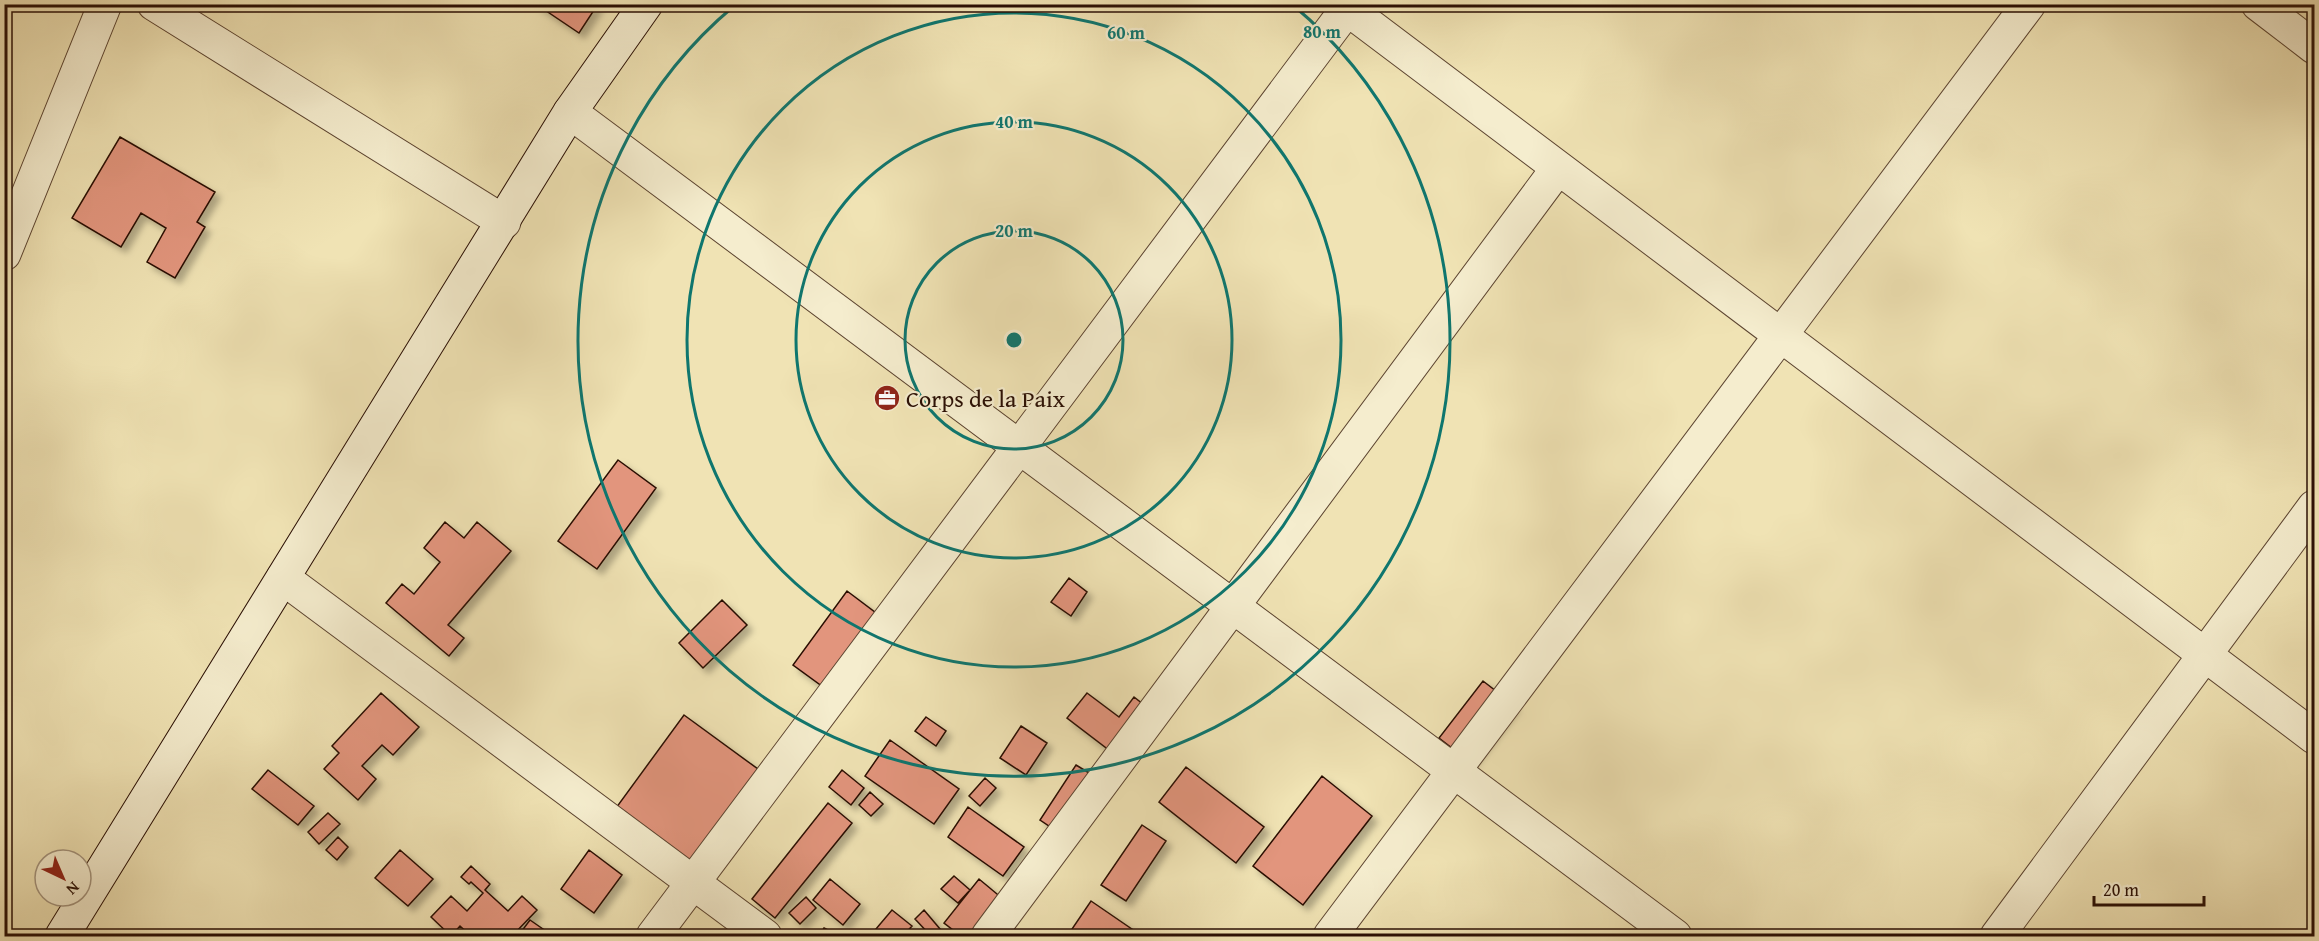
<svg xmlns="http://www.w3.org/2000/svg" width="2319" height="941" font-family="'Gentium Book Plus',serif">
<defs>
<filter id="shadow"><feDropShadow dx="5.5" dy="5.5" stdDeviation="3" flood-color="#0004"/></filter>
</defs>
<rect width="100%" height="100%" fill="#f0e3b4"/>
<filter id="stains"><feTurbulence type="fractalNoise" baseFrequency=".00333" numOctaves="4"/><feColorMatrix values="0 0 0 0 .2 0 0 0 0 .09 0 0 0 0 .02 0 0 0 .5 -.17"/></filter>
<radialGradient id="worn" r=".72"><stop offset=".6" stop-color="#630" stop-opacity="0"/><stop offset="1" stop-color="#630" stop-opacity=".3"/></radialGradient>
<!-- building -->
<path fill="#e2957d" stroke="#2a0f04" stroke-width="1.5" filter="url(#shadow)" d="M536,4h62l-19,29z
M120,137l95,55 -18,30 8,5 -30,51 -28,-16 19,-34 -25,-15 -20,34 -49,-29z
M618,460l38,28 -59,81 -39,-28z
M445,522l19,16 13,-16 34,29 -63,74 16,13 -15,18 -63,-53 16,-19 12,10 26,-32 -16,-14z
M1069,578l18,14 -16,24 -20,-14z
M847,591l37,28 -54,73 -37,-27z
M722,600l25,25 -44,43 -24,-25z
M1483,681l31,24 -44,57 -31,-24z
M381,693l38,34 -26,28 -11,-10 -20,21 14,13 -18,21 -34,-31 15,-16 -7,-7z
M1087,693l32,24 15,-20 19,15 -35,45 -51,-39z
M684,715l78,57 -68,93 -78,-57z
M926,717l20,14 -10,15 -21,-15z
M1021,726l26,17 -21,32 -26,-17z
M890,740l69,49 -25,35 -69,-48z
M1076,765l28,17 -37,56 -27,-18z
M1186,767l78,60 -28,36 -77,-61z
M268,770l46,36 -16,19 -46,-36z
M842,770l22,18 -13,17 -22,-18z
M1322,776l50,40 -69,89 -50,-39z
M985,778l11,10 -16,18 -11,-10z
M870,792l13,12 -12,12 -12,-11z
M828,803l24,20 -77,95 -23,-19z
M968,807l56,40 -21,29 -55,-39z
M328,813l12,11 -21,20 -11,-12z
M1142,825l24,16 -40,60 -25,-16z
M338,837l10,10 -11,13 -11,-10z
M400,850l33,29 -25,27 -33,-28z
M589,850l33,25 -28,38 -33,-24z
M471,866l19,18 -5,6 23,21 14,-15 15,14 -25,26h-41l-11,-10 -9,10 -20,-19 20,-21 16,15 16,-18 -12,-11 -2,2 -8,-7z
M954,876l16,14 -12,13 -17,-14z
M830,879l30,25 -17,21 -30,-25z
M979,879l30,25 -27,32h-21l-17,-13z
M806,897l10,11 -16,16 -11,-11z
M1091,901l51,35h-59l-11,-7z
M892,910l20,16 -9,10h-33z
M924,910l16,19 -9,7 -16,-17z
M530,920l23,16h-35z
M824,928l16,8h-21z"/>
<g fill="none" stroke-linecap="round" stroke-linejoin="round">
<!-- street casing -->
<g stroke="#5c4430" stroke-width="35">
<path id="street" d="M154,4l350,218
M1341,4l973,733
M2258,4l56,43
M570,112l1105,824
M4,254l101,-250
M283,578l482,358
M653,936l694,-927
M988,936l570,-768
M1330,936l699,-932
M1997,936l317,-429"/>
</g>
<!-- secondary casing -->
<g stroke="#2a0f04" stroke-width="35">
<path id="secondary" d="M62,936l508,-824 76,-108"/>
</g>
<!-- street -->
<use href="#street" stroke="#f5edce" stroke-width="33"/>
<!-- secondary -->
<use href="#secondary" stroke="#f5edce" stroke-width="33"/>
</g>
<!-- distance rings -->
<g fill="none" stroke="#0f766e" stroke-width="3">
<circle cx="1014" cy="340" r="109"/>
<circle cx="1014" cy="340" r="218"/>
<circle cx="1014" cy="340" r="327"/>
<path d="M1294 6A436 436 0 1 1 734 6"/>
</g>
<!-- icons -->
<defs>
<g id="office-disc" transform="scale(1.35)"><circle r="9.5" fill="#8f2418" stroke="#f5edce"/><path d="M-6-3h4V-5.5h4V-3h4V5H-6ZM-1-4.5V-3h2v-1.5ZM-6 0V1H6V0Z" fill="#fff"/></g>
</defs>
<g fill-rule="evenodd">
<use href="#office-disc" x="887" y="398"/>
</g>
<g text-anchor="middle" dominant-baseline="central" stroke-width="4.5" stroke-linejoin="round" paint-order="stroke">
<!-- poi labels -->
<g font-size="24" fill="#2a0f04" stroke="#f5edce" text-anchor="start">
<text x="906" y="398">Corps de la Paix</text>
</g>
</g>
<circle cx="1014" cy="340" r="9" fill="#0f766e" stroke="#f5edce" stroke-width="3"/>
<g font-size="18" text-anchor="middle" font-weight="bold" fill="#0f766e" stroke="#f5edce" stroke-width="4.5" stroke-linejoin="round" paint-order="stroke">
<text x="1322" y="38">80 m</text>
<text x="1126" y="39">60 m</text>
<text x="1014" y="128">40 m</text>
<text x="1014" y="237">20 m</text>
</g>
<!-- margin -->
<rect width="2319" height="941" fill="none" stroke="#f0e3b4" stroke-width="24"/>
<rect x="6" y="6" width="2307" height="929" fill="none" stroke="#2a0f04" stroke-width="3"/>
<rect x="12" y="12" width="2295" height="917" fill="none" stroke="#2a0f04" stroke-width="1.5"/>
<!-- north arrow -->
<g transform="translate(63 878) rotate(136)"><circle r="28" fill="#f5edce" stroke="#a4947d" stroke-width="1.5"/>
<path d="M0-4.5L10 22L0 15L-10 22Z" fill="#8f2418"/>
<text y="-9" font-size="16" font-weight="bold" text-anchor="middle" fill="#2a0f04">N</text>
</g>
<!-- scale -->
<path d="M2094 896v9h110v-9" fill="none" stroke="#2a0f04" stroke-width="3"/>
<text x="2103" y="896" font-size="18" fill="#2a0f04" stroke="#f5edce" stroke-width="4.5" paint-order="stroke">20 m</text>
<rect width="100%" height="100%" filter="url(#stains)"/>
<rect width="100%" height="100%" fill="url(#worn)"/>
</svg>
